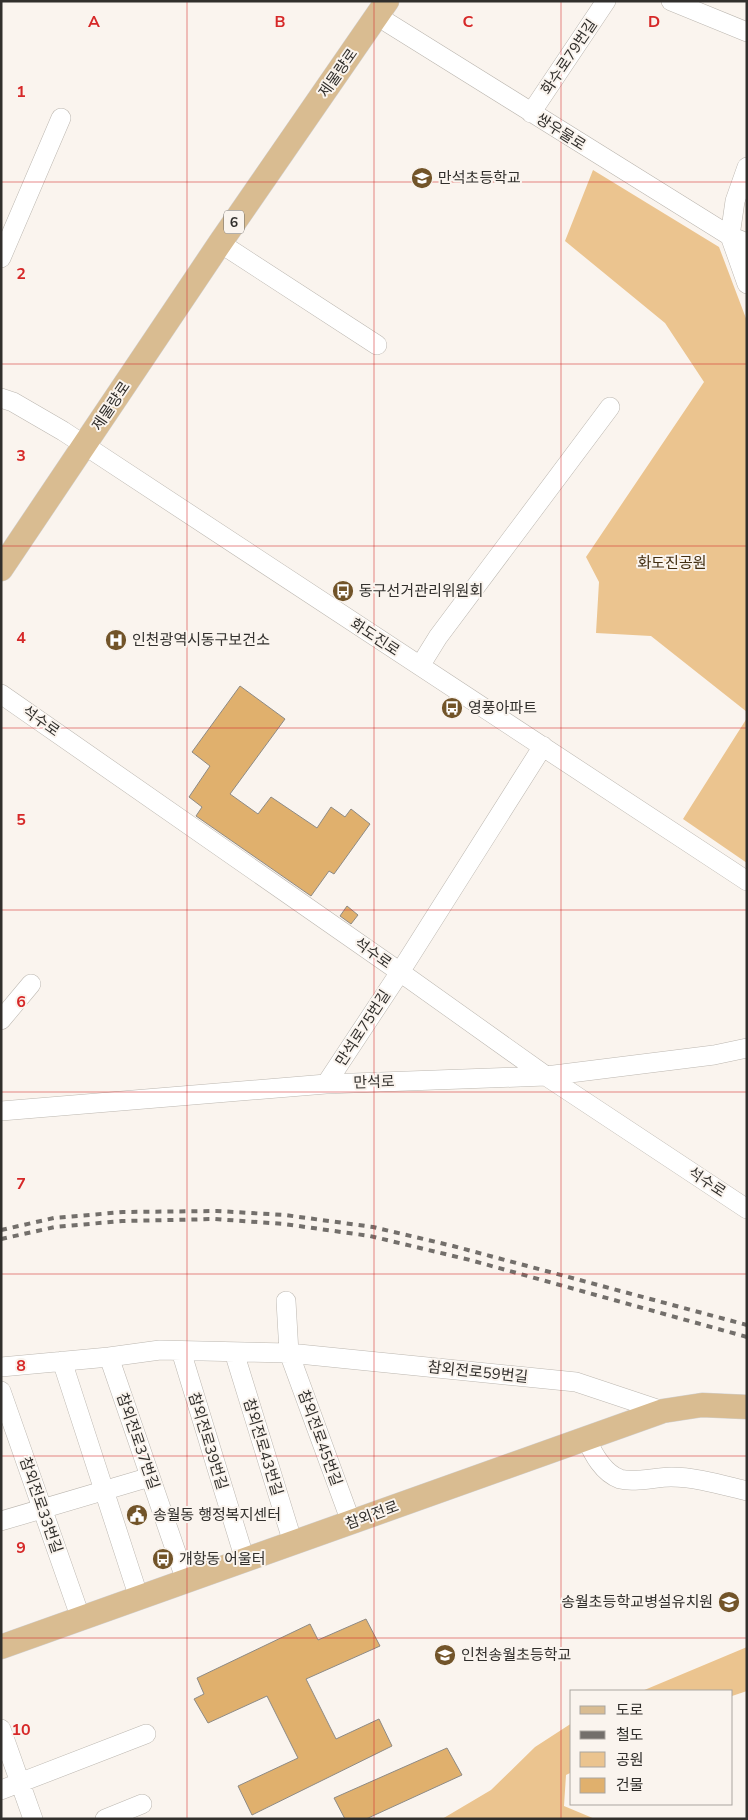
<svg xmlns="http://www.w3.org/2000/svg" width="748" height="1820" font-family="'Nunito Sans','Noto Sans KR',sans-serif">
<rect width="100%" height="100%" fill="#faf4ee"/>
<!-- green -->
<path fill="#ebc48f" d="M593,170l126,77 28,74v391l-96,-76 -55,-3 3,-51 -13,-25 118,-175 -39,-59 -100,-82z
M747,718v145l-64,-44z
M747,1647v44l-15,5v-5h-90z
M572,1723v49l-6,3 -2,31 31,13h-153l49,-29 44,-43z"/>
<!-- building -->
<path fill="#e0b06d" stroke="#8e8a84" d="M240,686l45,33 -55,75 28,20 13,-17 46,31 14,-21 14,10 6,-8 19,15 -36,50 -5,-3 -18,25 -115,-80 6,-9 -13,-10 21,-31 -18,-14z
M347,906l11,9 -7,9 -11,-8z
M366,1619l14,27 -74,33 30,60 43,-20 13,27 -140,69 -14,-29 60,-28 -31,-62 -59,27 -14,-24 10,-5 -7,-16 113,-54 8,16z
M447,1748l15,27 -96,44h-21l-11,-21z"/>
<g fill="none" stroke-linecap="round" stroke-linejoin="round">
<!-- minor casing -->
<g stroke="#bcb7b0" stroke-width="20">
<path id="minor" d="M671,1l76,31
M377,16l353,220 17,7
M531,113l75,-112
M747,167l-12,34 -5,35 17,48
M220,243l157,102
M1,258l60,-140
M1,398l12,4 50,29 684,450
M420,666l18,-29 172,-230
M1,694l399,278 146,104 201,133
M1,1020l30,-36
M326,1084l74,-112 143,-226
M1,1111l325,-27 220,-8 168,-21 33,-7
M286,1301l3,52 62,169
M181,1351l64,209
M234,1352l59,191
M109,1357l77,224
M62,1361l77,237
M1,1367l108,-10 51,-7 129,3 287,29 87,29
M1,1391l80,228
M586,1438c7,16 17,35 34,41 13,4 37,-2 51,-2 25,0 51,8 76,14
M1,1521l149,-44
M1,1729l32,90
M1,1790l145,-56
M105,1819l37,-15"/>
</g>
<!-- major casing -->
<g stroke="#d2d1d1" stroke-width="25">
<path id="major" d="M1,569l219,-326 167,-242
M1,1647l662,-236 39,-6 45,2"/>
</g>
<!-- minor -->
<use href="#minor" stroke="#fff" stroke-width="19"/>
<!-- major -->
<use href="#major" stroke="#d9bc91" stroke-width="24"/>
<!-- rail -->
<path stroke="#736f6b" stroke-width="4" stroke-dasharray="6 6" stroke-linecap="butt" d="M1,1230l53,-12 69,-6 94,-1 68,4 88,12 80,19 294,79
M1,1239l54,-12 67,-6 93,-2 69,5 86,12 100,24 277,77"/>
</g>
<!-- grid -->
<path fill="none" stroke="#d62828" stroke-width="1" stroke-opacity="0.55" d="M187,1v1818M374,1v1818M561,1v1818M1,182h746M1,364h746M1,546h746M1,728h746M1,910h746M1,1092h746M1,1274h746M1,1456h746M1,1638h746"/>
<!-- icons -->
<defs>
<g id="school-disc" transform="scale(1.125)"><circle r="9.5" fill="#725429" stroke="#faf4ee"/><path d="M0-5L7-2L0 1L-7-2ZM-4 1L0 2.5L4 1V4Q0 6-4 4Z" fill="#fff"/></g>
<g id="bus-disc" transform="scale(1.125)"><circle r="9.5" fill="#725429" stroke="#faf4ee"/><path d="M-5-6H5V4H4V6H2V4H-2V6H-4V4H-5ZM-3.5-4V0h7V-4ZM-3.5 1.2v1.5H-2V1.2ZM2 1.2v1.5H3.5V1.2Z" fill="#fff"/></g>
<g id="hospital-disc" transform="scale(1.125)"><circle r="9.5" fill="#725429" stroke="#faf4ee"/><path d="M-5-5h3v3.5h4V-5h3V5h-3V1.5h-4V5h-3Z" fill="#fff"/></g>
<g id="civic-disc" transform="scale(1.125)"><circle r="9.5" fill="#725429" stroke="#faf4ee"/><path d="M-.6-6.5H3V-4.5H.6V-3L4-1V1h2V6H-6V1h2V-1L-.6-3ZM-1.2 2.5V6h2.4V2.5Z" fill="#fff"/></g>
</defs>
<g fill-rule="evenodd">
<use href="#school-disc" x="422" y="178"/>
<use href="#bus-disc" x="343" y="591"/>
<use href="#hospital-disc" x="116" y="640"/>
<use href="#bus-disc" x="452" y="708"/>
<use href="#civic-disc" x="137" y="1515"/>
<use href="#bus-disc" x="163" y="1559"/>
<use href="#school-disc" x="729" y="1602"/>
<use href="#school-disc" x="445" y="1655"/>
</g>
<g text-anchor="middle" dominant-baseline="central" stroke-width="4" stroke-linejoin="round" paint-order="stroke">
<!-- shield labels -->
<rect fill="#faf4ee" stroke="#6d6a66" stroke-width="1" x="224" y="210.5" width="20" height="23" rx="4"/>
<g font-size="14" font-weight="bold" fill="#312f2c">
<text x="234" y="222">6</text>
</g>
<!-- street labels -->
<g font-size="15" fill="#312f2c" stroke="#faf4ee">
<text transform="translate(569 57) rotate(-56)">화수로79번길</text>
<text transform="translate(338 73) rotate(-55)">제물량로</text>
<text transform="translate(561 132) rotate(32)">쌍우물로</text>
<text transform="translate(111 406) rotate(-56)">제물량로</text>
<text transform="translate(375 637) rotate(33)">화도진로</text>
<text transform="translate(41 721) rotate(35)">석수로</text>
<text transform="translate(373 953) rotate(35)">석수로</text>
<text transform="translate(363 1028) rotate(-57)">만석로75번길</text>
<text transform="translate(374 1082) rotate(-2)">만석로</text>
<text transform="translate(707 1182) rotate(33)">석수로</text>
<text transform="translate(478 1372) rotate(6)">참외전로59번길</text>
<text transform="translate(320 1438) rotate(70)">참외전로45번길</text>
<text transform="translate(138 1441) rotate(71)">참외전로37번길</text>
<text transform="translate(208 1441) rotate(73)">참외전로39번길</text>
<text transform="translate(263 1447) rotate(73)">참외전로43번길</text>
<text transform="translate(41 1505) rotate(71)">참외전로33번길</text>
<text transform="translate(372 1515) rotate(-20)">참외전로</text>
</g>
<!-- poi labels -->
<g font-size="15" fill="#312f2c" stroke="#faf4ee" text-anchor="start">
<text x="438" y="178">만석초등학교</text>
<text x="359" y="591">동구선거관리위원회</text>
<text x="132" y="640">인천광역시동구보건소</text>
<text x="468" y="708">영풍아파트</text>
<text x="153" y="1515">송월동 행정복지센터</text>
<text x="179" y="1559">개항동 어울터</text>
<text x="713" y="1602" text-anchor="end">송월초등학교병설유치원</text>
<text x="461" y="1655">인천송월초등학교</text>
</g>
<!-- park labels -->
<g font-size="15" fill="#412d10" stroke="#faf4ee">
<text x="672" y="563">화도진공원</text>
</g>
</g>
<g font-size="16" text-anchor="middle" font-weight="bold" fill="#d62828" stroke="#faf4ee" stroke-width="4" stroke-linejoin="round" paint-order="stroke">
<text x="94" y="27">A</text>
<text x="280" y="27">B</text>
<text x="468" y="27">C</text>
<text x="654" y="27">D</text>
<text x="21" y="97">1</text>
<text x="21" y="279">2</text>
<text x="21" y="461">3</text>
<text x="21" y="643">4</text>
<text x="21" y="825">5</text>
<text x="21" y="1007">6</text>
<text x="21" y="1189">7</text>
<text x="21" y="1371">8</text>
<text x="21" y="1553">9</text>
<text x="21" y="1735">10</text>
</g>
<!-- border -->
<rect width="748" height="1820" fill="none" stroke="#312f2c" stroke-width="5"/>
<!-- legend -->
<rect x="570" y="1690" width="162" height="115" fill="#faf4ee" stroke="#aaa5a0"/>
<rect x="580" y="1706" width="25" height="8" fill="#d9bc91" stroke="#aaa5a0"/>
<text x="616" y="1715" font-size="15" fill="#312f2c">도로</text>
<rect x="580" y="1731" width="25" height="8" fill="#736f6b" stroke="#aaa5a0"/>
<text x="616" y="1740" font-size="15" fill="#312f2c">철도</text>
<rect x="580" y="1752" width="25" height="15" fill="#ebc48f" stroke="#aaa5a0"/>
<text x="616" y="1765" font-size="15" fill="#312f2c">공원</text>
<rect x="580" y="1778" width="25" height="15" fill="#e0b06d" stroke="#aaa5a0"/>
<text x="616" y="1790" font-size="15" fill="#312f2c">건물</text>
</svg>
